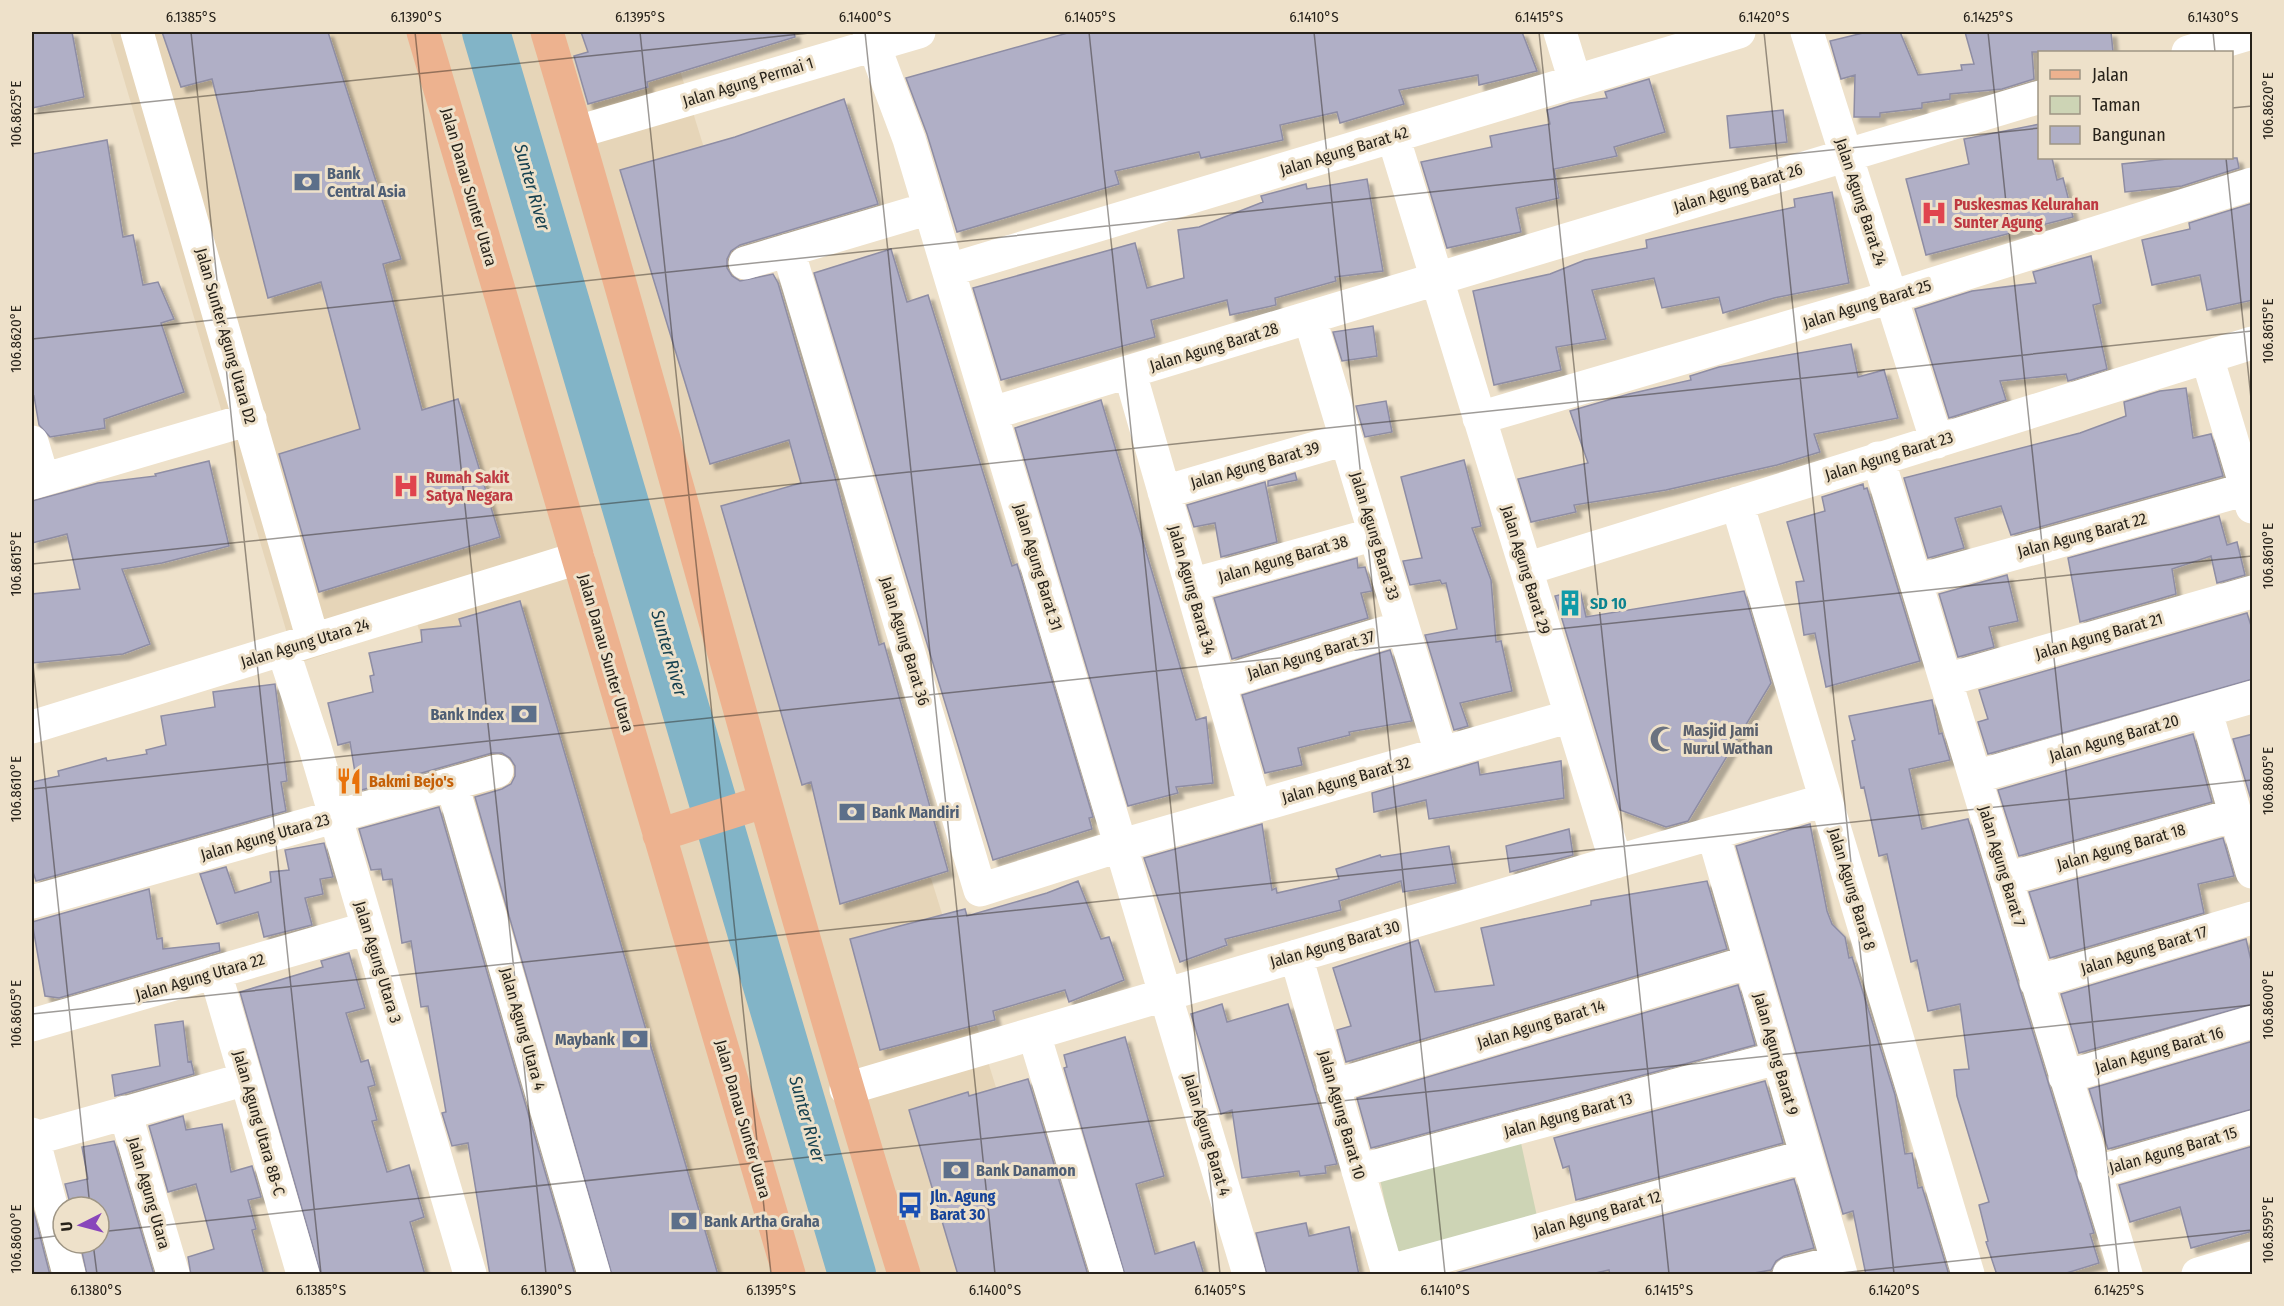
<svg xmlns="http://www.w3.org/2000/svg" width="2284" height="1306" font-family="'Fira Sans Condensed',sans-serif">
<defs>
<filter id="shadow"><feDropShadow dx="5.5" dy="5.5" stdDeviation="1.5" flood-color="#0004"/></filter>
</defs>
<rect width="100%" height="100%" fill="#eee1ca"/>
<!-- built -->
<path fill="#e6d5b8" d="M110,32h558l386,1242h-451l-186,-651 -121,41z"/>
<!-- green -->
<path fill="#cdd4b5" d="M1521,1143l17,78 -142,31 -17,-77z"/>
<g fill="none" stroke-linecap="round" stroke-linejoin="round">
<!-- river -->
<path stroke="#82b4c7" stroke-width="48" d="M486,32l366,1242"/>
</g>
<!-- building -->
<path fill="#b0afc6" stroke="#8e8da4" stroke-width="1.5" filter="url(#shadow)" d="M32,32h40l12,65 -52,11z
M162,32h166l73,227 -18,5 39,146 36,-11 42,138 -181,55 -40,-138 81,-25 -39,-147 -53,16 -56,-219 -31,8z
M581,32h213l1,5 -148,45 1,5 -60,17 -14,-48 14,-4z
M1071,32h451l15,39 -58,14 -1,-10 -79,15 5,14 -64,19 -3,-11 -57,13 3,15 -82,18 -2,-6 -84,19 4,13 -162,48 -30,-98 -21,-56z
M1867,32h33l18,43 44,-5 -1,-5 13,-1 -9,-32h146l2,20h-81l2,27 -32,10 -52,5v5l-28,4v5l-42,5v4h-26l1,-42 -14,4 -11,-38z
M1649,79l16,53 -51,15 3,9 -63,13 5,29 -43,10 5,24 -74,16 -26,-86 71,-15 -2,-11 60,-12 -3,-14 23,-7 37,-5 -2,-6z
M844,99l34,105 -138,41 -9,6 -4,8v9l5,8 8,5 33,-7 5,9 58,198 43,164 5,-2 64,228 -108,33 -29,-122 -9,3 -81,-279 80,-23 -12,-43 -79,24 -90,-294 115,-33z
M1783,110l4,32 -57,6 -3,-32z
M2040,124v34h12l5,22 6,-2 10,39 -147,38 -20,-76 63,-15 -5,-25z
M107,140l16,97 10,-2 10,50 15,-3 16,37 -13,4 23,69 -80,27 1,9 -55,9 -11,-12 -5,-29 -2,1v-243z
M2176,158h61l2,10 -57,18 -57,6 -3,-28z
M1367,179l16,92 -48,6 1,4 -61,17 1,7 -46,10 -3,-15 -76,20 4,17 -154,43 -28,-92 162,-45 12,45 37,-10 -6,-48 21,-3 64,-25 -2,-6 45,-12 1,5z
M1832,192l17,91 -75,15 -51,15 -4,-16 -57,11 -8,-30 -62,12 14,49 -50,8 5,23 -67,15 -21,-94 77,-17 35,-14 62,-12 -1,-8 149,-33 -1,-8z
M2253,203v97l-46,10 -7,-35 -48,10 -10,-45 48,-11 -1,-6z
M891,249l16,53 21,-7 84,271 5,-2 76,253 -4,1 3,11 -99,31 -179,-587z
M2091,256l10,47 -8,2 14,64 -39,12 -2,-7 -66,7 6,19 -57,18 -34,-109 57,-18 64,-8 -3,-11z
M1373,326l4,30 -35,5 -9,-29z
M1851,344l7,33 26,-7 14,48 -84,16 6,18 -43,13 -111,25 -92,15 2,7 -45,10 -13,-43 70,-16 -18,-52 59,-17 62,-14 -1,-4 29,-9z
M2186,388l7,50 18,-4 12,42 -212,59 -10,-29 -46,12 9,30 -36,10 -24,-80 176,-45 46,-17 -2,-14 36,-11z
M1101,400l95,320 10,-3 7,66 -37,4 2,6 -50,13 -113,-378z
M1386,401l6,31 -27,5 -9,-31z
M1464,460l17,66 -9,2 19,52 5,62 5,-1 11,50 -52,12 8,23 -14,4 -29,-95 32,-6 -11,-46 -4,1 -2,-4 -30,5 -7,-24 19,-3 -21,-81z
M209,461l20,85 -67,17 -40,6 28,75 -27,10 -91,9v-69l48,-5 -13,-55 -35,9v-42l66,-18 58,-7 -1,-2z
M1295,473l2,7 -29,6v-5z
M1265,482l12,60 -56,15 -6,-34 -21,4 -7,-22z
M1863,484l1,5 3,-1 53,173 -94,26 -11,-54 -11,2 -8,-53 8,-1 -17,-59 38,-11 -3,-14z
M2219,516l8,29 10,-3 8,33 -28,8 -6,-27 -39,13 4,25 -96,28 -12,-64z
M1357,558l1,10 7,-1 7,24 -11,2 7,25 -136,41 -18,-61z
M2007,575l11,46 -29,6 5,20 -36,10 -19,-63z
M1580,590l6,27 158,-26 27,92 -83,138 -22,6 -46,-17 -65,-214z
M520,601l198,674h-106l-137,-478 27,-8 9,-5 4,-8v-10l-5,-8 -8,-5h-10l-134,38 -8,-49 -12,3 -10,-42 45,-11 -3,-16 4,-1 -5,-22 53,-11 -1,-12 40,-4 -2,-7z
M2247,613l6,19v47l-265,75 -10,-32 10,-3 -9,-29z
M1390,650l22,71 -63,11 1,3 -52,13 4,17 -37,8 -23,-78z
M275,684l12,97 -6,1 5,29 -250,70 -4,-12v-87l27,-6 -1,-5 48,-13 1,3 40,-7 -1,-4 20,-5 -5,-29 54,-9 -2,-15z
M1932,700l7,34 3,-1 8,27 -41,9 13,60 46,-10 126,414 -4,1 9,29 -39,12h-63l-11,-33 2,-1 -9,-36 10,-3 -32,-106 -3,-26 15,-1 -9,-65 -32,7 -11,-51 -6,2 -24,-108 -8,2 -15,-69 -3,1 -9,-47 3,-1 -6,-24z
M2193,734l19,68 -193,54 -21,-66z
M2253,734v72l-20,-67z
M1561,761l3,37 -135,21 -3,-19 -52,12 -2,-19 106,-31 2,13z
M439,807l136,468h-85l-22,-132 -16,3 -10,-33 4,-1 -18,-106 -7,1 -10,-66 -9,2 -10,-64 -9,1 -2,-11 -10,1 -12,-41z
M1262,824l10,66 4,-2 1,5 62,-14 -3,-10 44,-14 1,2 68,-11 7,37 -53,9 -2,-11 -62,20 2,9 -116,29 2,6 -47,17 -36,-104z
M1810,824l17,87 5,13 13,13 4,21 3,-1 43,138 10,59 7,-1 6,35 4,-1 27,88h-83l-13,-64 -10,3 -107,-368z
M1569,829l4,26 -63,17 -4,-26z
M2223,838l11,38 -36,8 6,29 -154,45 -21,-66z
M324,843l9,34 -13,2 3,15 -18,4 7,27 -48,12 -6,-25 -41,12 -17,-50 26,-7 9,26 36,-11 -1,-10 19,-2 -4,-20z
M1078,881l23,58 8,-2 15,43 -55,22 -4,-12 -72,21 2,9 -115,30 -30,-111 115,-30 2,7 80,-23z
M1707,881l20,68 -381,113 -9,-32 14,-4 -18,-58 85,-28 17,52 59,-7 -13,-57 110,-23v-4z
M149,889l8,50 5,-1 1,11 56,-6 1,8 -161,47 -14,-2 -13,-74z
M2246,939l7,30v35l-174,49 -18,-59z
M349,953l16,55 -19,5 15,49 7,-2 7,25 -7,2 9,33 -5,1 15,51 22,-7 15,52 -14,5 15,53h-104l-81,-283 83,-25 -2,-6z
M1738,985l17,60 -384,103 -14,-50z
M1222,1004l5,18 61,-18 49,160 -12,2 1,7 -26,3 -1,-5 -57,7 -10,-68 -11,4 -30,-100z
M183,1021l5,41 3,-1 3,13 -79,22 -3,-21 48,-9 -5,-41z
M1125,1037l39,139 -28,8 19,70 39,-12 10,33h-79l-61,-207 3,-1 -3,-12z
M2253,1041v68l-145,40 -19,-60z
M1028,1079l60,196h-130l-49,-165 59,-18 1,4z
M1765,1081l18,62 -207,57 -7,-34 -6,2 -9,-30z
M183,1116l3,14 36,-6 9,48 21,-6 9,31 -13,3 8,29 -4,1 12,45h-73l-3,-18 26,-8 -18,-65 -28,8 -19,-66z
M114,1141l40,134h-67l-7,-32h19v-36h-28l-6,-23 23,-5 -6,-32z
M2253,1146v85l-62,17 -11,-41 -50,15 -11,-37z
M1794,1179l20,69 -30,8 -8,5 -5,9 -28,5h-133l-1,-5 -22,5h-139z
M32,1205l18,70h-18z
M1306,1223l3,13 40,-9 10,48h-92l-11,-42z"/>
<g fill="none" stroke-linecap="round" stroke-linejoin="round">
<!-- minor -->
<path stroke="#fff" stroke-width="33" d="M137,32l176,608
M869,32l40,107 340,1135
M1560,32l15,49
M1807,32l130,410
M2188,52l64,-19
M577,132l342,-100
M1393,136l223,726
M788,250l192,640 142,-45 449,-129
M745,263l185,-55
M949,270l790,-238
M1310,319l131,434
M2207,357l45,150
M1130,373l125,434
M992,413l1048,-316
M1479,418l412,-121 361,-113
M32,442l11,37
M1878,458l248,816
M32,483l218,-64
M1164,492l182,-53
M1737,503l231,771
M1526,569l726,-226
M1916,581l331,-92
M1191,585l184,-51
M283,650l31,94 156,530
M1946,680l306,-88
M1219,683l184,-56
M2206,712l46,160
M32,727l546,-169
M1975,777l277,-80
M452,784l142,490
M1713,833l128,441
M2006,879l229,-64
M32,902l465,-131
M1296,956l92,318
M215,972l88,302
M2036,982l216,-64
M32,1025l336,-97
M1034,1034l73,240
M2065,1077l187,-55
M1333,1086l416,-124
M846,1089l979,-289
M125,1112l48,162
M32,1134l37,140
M33,1139l213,-60
M1358,1171l419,-113
M2094,1173l158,-46
M1387,1272l419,-116
M1789,1274l48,-12
M2198,1274l54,-16"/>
<!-- major -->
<path stroke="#edb28f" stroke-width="33" d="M423,32l366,1242
M547,32c124,413 229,831 357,1242
M659,835l104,-33"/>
</g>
<!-- ticks -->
<path fill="none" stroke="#27221a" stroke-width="1.5" stroke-opacity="0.45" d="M191,32l130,1242M415,32l131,1242M640,32l131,1242M865,32l130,1242M1089,32l131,1242M1314,32l131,1242M1539,32l130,1242M1764,32l130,1242M1988,32l131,1242M2213,32l2,20M2232,108l20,-2M32,114l787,-82M2226,158l26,250M32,339l2008,-211M32,564l2220,-233M32,655l58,552M32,789l2220,-233M32,1014l2220,-234M99,1232l2153,-227M32,1239l31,-4M93,1243l4,31M1831,1274l421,-44"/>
<!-- icons -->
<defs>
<g id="bank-bare" transform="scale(2.07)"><path d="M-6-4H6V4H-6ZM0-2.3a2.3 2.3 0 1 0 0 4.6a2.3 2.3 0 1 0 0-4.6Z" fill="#5c6f8a" stroke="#eee1ca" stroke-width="2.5" paint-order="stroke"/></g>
<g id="hospital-bare" transform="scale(2.07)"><path d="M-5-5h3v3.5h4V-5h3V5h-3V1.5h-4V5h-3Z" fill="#e0444e" stroke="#eee1ca" stroke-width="2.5" paint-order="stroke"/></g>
<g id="building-bare" transform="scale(2.07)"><path d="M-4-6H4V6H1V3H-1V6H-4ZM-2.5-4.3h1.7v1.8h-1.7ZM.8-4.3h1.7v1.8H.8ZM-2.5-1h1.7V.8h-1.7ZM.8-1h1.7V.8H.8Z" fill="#0f9aa8" stroke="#eee1ca" stroke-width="2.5" paint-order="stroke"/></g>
<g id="mosque-bare" transform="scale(2.07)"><path d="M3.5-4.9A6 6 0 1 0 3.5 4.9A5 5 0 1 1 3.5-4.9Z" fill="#6b7280" stroke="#eee1ca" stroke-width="2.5" paint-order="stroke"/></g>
<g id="restaurant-bare" transform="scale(2.07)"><path d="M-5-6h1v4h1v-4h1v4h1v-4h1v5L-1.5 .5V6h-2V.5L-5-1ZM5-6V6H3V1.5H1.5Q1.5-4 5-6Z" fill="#e8710a" stroke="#eee1ca" stroke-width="2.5" paint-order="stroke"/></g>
<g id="bus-bare" transform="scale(2.07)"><path d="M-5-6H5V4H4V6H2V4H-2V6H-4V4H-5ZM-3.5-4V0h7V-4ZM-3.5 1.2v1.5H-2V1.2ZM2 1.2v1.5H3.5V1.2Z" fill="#1a4fb4" stroke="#eee1ca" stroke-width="2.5" paint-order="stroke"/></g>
</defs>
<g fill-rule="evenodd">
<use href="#bank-bare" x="307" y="182"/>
<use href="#hospital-bare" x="1934" y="213"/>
<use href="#hospital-bare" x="406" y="486"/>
<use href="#building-bare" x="1570" y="603"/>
<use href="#bank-bare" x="524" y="714"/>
<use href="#mosque-bare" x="1663" y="739"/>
<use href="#restaurant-bare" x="349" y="781"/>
<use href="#bank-bare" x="852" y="812"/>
<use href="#bank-bare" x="635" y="1039"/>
<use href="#bank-bare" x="956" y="1170"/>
<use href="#bus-bare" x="910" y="1205"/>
<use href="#bank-bare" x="684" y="1221"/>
</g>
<g text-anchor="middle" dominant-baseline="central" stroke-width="6" stroke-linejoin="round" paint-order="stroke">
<!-- street labels -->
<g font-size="16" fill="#27221a" stroke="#eee1ca">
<text transform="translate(748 82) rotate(-17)">Jalan Agung Permai 1</text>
<text transform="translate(1344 151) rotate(-17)">Jalan Agung Barat 42</text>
<text transform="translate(469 187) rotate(74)">Jalan Danau Sunter Utara</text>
<text transform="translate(1738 188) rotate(-17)">Jalan Agung Barat 26</text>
<text transform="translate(1861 202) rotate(72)">Jalan Agung Barat 24</text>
<text transform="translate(1867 304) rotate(-17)">Jalan Agung Barat 25</text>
<text transform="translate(226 336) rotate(74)">Jalan Sunter Agung Utara D2</text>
<text transform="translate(1214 347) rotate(-17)">Jalan Agung Barat 28</text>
<text transform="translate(1889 456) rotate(-17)">Jalan Agung Barat 23</text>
<text transform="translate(1255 465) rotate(-16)">Jalan Agung Barat 39</text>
<text transform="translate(2082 535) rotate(-15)">Jalan Agung Barat 22</text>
<text transform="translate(1375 536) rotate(73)">Jalan Agung Barat 33</text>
<text transform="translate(1283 559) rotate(-16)">Jalan Agung Barat 38</text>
<text transform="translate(1038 567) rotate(73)">Jalan Agung Barat 31</text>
<text transform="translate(1526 570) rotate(73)">Jalan Agung Barat 29</text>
<text transform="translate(1192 590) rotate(74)">Jalan Agung Barat 34</text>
<text transform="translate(2099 636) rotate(-16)">Jalan Agung Barat 21</text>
<text transform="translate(905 641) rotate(73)">Jalan Agung Barat 36</text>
<text transform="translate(305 643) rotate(-17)">Jalan Agung Utara 24</text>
<text transform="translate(606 653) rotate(74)">Jalan Danau Sunter Utara</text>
<text transform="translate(1311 655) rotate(-17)">Jalan Agung Barat 37</text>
<text transform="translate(2114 738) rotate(-16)">Jalan Agung Barat 20</text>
<text transform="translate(1346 780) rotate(-16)">Jalan Agung Barat 32</text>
<text transform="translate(265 837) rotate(-16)">Jalan Agung Utara 23</text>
<text transform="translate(2121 847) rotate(-16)">Jalan Agung Barat 18</text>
<text transform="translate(2002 866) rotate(73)">Jalan Agung Barat 7</text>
<text transform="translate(1852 889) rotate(73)">Jalan Agung Barat 8</text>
<text transform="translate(1335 944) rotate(-16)">Jalan Agung Barat 30</text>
<text transform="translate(2144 950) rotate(-17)">Jalan Agung Barat 17</text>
<text transform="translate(378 962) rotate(73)">Jalan Agung Utara 3</text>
<text transform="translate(200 977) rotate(-16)">Jalan Agung Utara 22</text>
<text transform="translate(1541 1024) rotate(-17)">Jalan Agung Barat 14</text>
<text transform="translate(523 1029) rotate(74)">Jalan Agung Utara 4</text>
<text transform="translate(2159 1050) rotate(-16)">Jalan Agung Barat 16</text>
<text transform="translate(1776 1054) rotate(74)">Jalan Agung Barat 9</text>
<text transform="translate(1342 1115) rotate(74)">Jalan Agung Barat 10</text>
<text transform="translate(1568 1115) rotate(-15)">Jalan Agung Barat 13</text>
<text transform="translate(743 1119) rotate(74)">Jalan Danau Sunter Utara</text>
<text transform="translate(259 1123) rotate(74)">Jalan Agung Utara 8B-C</text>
<text transform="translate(1207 1135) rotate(73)">Jalan Agung Barat 4</text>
<text transform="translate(2173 1150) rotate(-16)">Jalan Agung Barat 15</text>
<text transform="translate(149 1193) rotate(74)">Jalan Agung Utara</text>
<text transform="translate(1597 1214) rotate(-16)">Jalan Agung Barat 12</text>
</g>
<!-- service labels -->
<g font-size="16" font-weight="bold" fill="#4e5e75" stroke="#eee1ca" text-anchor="start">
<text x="327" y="173">Bank<tspan x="327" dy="18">Central Asia</tspan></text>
<text x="504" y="714" text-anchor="end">Bank Index</text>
<text x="872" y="812">Bank Mandiri</text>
<text x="615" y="1039" text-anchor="end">Maybank</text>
<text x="976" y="1170">Bank Danamon</text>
<text x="704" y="1221">Bank Artha Graha</text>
</g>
<!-- health labels -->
<g font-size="16" font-weight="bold" fill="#be3a42" stroke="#eee1ca" text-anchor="start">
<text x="1954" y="204">Puskesmas Kelurahan<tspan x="1954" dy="18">Sunter Agung</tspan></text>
<text x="426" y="477">Rumah Sakit<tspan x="426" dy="18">Satya Negara</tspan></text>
</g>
<!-- culture labels -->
<g font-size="16" font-weight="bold" fill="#0d838f" stroke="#eee1ca" text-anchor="start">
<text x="1590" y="603">SD 10</text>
</g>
<!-- worship labels -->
<g font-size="16" font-weight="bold" fill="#5b616d" stroke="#eee1ca" text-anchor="start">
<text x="1683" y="730">Masjid Jami<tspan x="1683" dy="18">Nurul Wathan</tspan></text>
</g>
<!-- food labels -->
<g font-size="16" font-weight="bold" fill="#c56008" stroke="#eee1ca" text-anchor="start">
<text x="369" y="781">Bakmi Bejo's</text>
</g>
<!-- transit labels -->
<g font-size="16" font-weight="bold" fill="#164399" stroke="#eee1ca" text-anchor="start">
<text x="930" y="1196">Jln. Agung<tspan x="930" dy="18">Barat 30</tspan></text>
</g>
<!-- water labels -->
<g font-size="18" font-style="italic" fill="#15404f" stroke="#eee1ca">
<text transform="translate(532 187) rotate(74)">Sunter River</text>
<text transform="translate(669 653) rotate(74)">Sunter River</text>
<text transform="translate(807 1119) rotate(74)">Sunter River</text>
</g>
</g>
<!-- border -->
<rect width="2284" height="1306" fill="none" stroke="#eee1ca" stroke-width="66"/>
<!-- legend -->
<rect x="2038" y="51" width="195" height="108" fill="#eee1ca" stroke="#9e9584" stroke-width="1.5"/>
<rect x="2050" y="70" width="30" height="9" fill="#edb28f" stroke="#9e9584" stroke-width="1.5"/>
<text x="2092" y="81" font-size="18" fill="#27221a">Jalan</text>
<rect x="2050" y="96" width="30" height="18" fill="#cdd4b5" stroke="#9e9584" stroke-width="1.5"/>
<text x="2092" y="111" font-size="18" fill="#27221a">Taman</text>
<rect x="2050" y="126" width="30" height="18" fill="#b0afc6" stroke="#9e9584" stroke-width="1.5"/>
<text x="2092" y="141" font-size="18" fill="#27221a">Bangunan</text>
<!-- north arrow -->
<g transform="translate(81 1225) rotate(264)"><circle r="28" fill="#eee1ca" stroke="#9e9584" stroke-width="1.5"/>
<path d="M0-4.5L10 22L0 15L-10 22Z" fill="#8946bb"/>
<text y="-9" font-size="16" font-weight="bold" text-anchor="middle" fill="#27221a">U</text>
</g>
<rect x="33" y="33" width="2218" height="1240" fill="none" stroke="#27221a" stroke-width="2"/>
<g font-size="15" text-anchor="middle" fill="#27221a">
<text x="191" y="22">6.1385°S</text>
<text x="416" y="22">6.1390°S</text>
<text x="640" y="22">6.1395°S</text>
<text x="865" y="22">6.1400°S</text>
<text x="1090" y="22">6.1405°S</text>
<text x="1314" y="22">6.1410°S</text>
<text x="1539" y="22">6.1415°S</text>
<text x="1764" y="22">6.1420°S</text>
<text x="1988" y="22">6.1425°S</text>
<text x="2213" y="22">6.1430°S</text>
<text transform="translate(2268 106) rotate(-90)" y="5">106.8620°E</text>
<text transform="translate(16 114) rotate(-90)" y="5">106.8625°E</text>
<text transform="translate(2268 331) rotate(-90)" y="5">106.8615°E</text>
<text transform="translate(16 339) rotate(-90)" y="5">106.8620°E</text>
<text transform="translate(2268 556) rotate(-90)" y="5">106.8610°E</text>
<text transform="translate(16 564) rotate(-90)" y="5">106.8615°E</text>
<text transform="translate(2268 781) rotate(-90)" y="5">106.8605°E</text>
<text transform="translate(16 789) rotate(-90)" y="5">106.8610°E</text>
<text transform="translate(2268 1005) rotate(-90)" y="5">106.8600°E</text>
<text transform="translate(16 1014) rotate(-90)" y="5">106.8605°E</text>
<text transform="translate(2268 1230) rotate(-90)" y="5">106.8595°E</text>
<text transform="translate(16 1239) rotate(-90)" y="5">106.8600°E</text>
<text x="96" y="1295">6.1380°S</text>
<text x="321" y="1295">6.1385°S</text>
<text x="546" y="1295">6.1390°S</text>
<text x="771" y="1295">6.1395°S</text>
<text x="995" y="1295">6.1400°S</text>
<text x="1220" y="1295">6.1405°S</text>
<text x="1445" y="1295">6.1410°S</text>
<text x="1669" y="1295">6.1415°S</text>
<text x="1894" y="1295">6.1420°S</text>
<text x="2119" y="1295">6.1425°S</text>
</g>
</svg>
